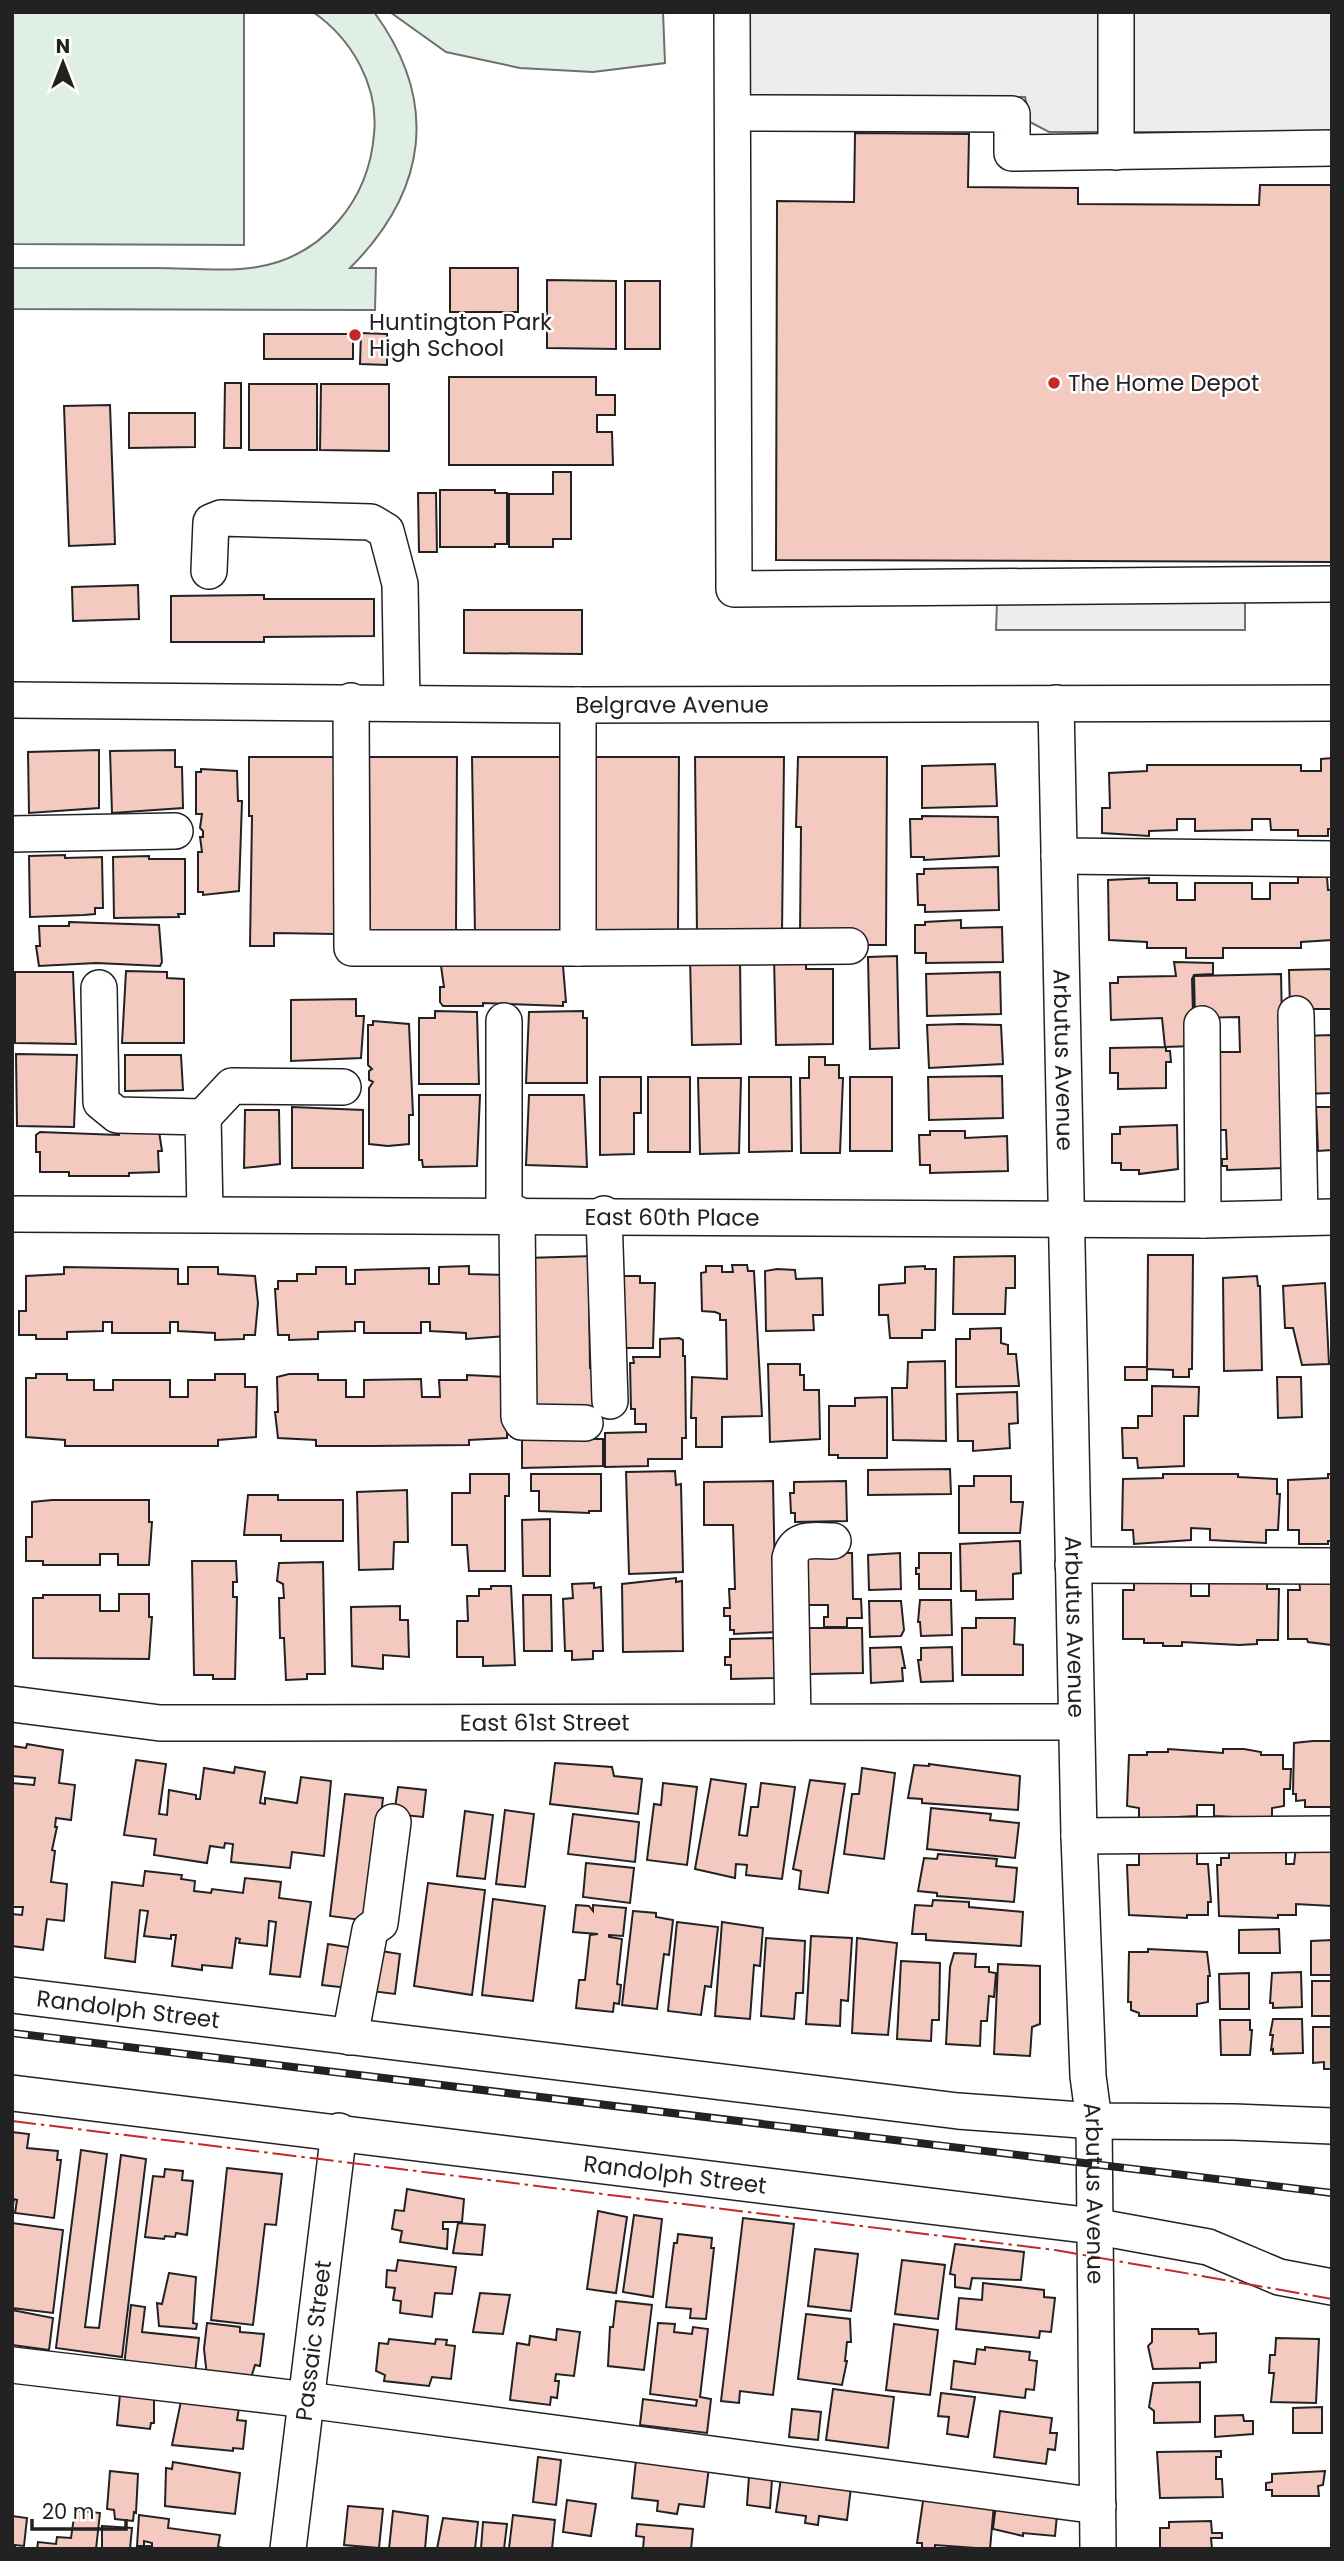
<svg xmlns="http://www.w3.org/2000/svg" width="1344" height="2561" font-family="Poppins,sans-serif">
<rect width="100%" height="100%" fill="#fff"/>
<!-- green -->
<path fill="#e0efe3" stroke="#6f6f6f" stroke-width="2" d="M12,12h232v233l-232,-1z
M313,12h61c66,90 53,179 -24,256h26l-1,42 -363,-1v-41c48,0 96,0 144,0 33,0 68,4 101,-1 67,-11 112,-68 117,-133 5,-48 -22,-95 -61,-122z
M390,12h273l2,51 -72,9 -73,-4 -74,-16z"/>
<!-- parking -->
<path fill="#ededed" stroke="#6f6f6f" stroke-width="2" d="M743,12h589v120h-283l-19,-10 -5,-25 -282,-2z
M997,602h248v28h-249z"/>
<!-- building -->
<path fill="#f3c9c0" stroke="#222" stroke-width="2" d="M855,133l114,1 -1,53 110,1v16l181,1 1,-20h72v377l-556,-2 1,-359 77,1z
M450,268h68v44h-68z
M547,280l69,1v68l-69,-1z
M625,281h35v68h-35z
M361,333l26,1v31l-27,-1z
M264,334h89v25h-89z
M449,377h147v18h19v20h-18v17h15l1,33h-164z
M225,383h16v65h-17z
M249,384h68v66h-68z
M321,384h68v67l-69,-1z
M110,405l5,139 -46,2 -5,-140z
M129,413h66v34l-66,1z
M553,472h18v67h-18v8h-44v-53h44z
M440,490h55v3h12v51h-12v3h-55z
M418,493h18l1,59h-18z
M138,585l1,34 -66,2 -1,-34z
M264,595v4h110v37l-110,1v5h-93v-46z
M464,610h118v44l-118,-1z
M99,750v58l-70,5 -1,-61z
M175,750v17h7l1,41 -71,5 -2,-62z
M249,757h90l-3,177 -62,-1v13h-24l2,-130h-3z
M369,757h88l-1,176h-86z
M472,757h89l-1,177h-85z
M591,757h88l-1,177h-84z
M695,757h89l-2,176 -85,1z
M798,757h89l-1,188h-28l-58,-11 1,-107h-5z
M1332,758v71h-4v7h-30v-6h-27l-1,-11h-18v11l-57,1v-12h-18v11l-28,1v5l-47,-3v-25h8l-1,-35 38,-2v-6h154v6h20v-12z
M995,764l2,42 -75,2v-42z
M201,769l36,2 1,30h4l-3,90 -36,4v-3h-5v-40h4l-2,-15h3v-6l-3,-3 2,-14h-6v-42h5z
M922,816l76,1 1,39 -75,4v-3h-13l-1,-38h12z
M65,855v3l37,-1 1,51h-8v6l-11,1 -54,2 -1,-61z
M149,856v3h36v55h-7l1,3 -65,1 -1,-61z
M998,867l1,43 -74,2v-7h-7l-1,-31h7v-5z
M1298,877h29l1,13h4v50l-31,2v6h-78v10h-37v-10h-39v-6l-38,-2 -1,-60 41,-2v5h28v17h18v-17h57v16h18v-16h28z
M961,920v8l41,-1 1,35 -77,1v-10h-11v-28h10v-3z
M69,922l90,3 3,37 -2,4 -64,-3 -57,3 -3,-20h4l-1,-20h30z
M897,956l2,92 -29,1 -2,-92z
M740,957l1,87 -49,1 -2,-87z
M774,957h32v12h27v75l-57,1z
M533,962v4h30l3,36h-3v4l-80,-3v3h-40l-3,-4v-15h4l-3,-21z
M1174,962l39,1v11l-19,1 -2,4 2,67 -29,1 -3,-29 -51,2 -1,-37h8v-6l58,-1z
M1332,969v40h-42l-1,-39z
M126,971l41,1v6l17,1v64h-62z
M15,972h58l3,72 -61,-1z
M1000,972l1,42 -74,2 -1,-42z
M1281,974l4,194 -58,2v-4h-5v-7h5l-1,-29h-6l-8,-78h28l-1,-35 -44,1 -1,-42z
M356,999v17h8l-3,42 -70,3v-61z
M435,1011l42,1 2,72h-60v-66h16z
M583,1011v7h4v65h-61l3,-71z
M373,1021l36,3 4,91h-4v29l-21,2 -19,-2v-56l4,-6 -4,-2v-9l3,-2 -4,-4v-40h5z
M962,1024l39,1 2,39 -74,4 -2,-43z
M1332,1035v58l-28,1 -1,-58z
M1166,1047v4h4l1,11h-5v26l-48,1v-16h-8v-25z
M16,1054l61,1 -3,72 -57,-1z
M125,1055h56l2,35 -58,1z
M809,1057h16v8h14v13h4l-3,75h-39l-1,-75h9z
M1002,1076l1,42 -74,2 -1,-43z
M600,1077h41v36h-7v41l-34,1z
M648,1077h42v75h-42z
M749,1077h42l1,74 -43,1z
M850,1077h42v74h-42z
M698,1078h43l-2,75 -39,1z
M419,1095h61l-3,71 -54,1 -1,-7h-3z
M529,1095h55l3,72 -61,-2z
M292,1107l71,3v58h-71z
M1316,1107h16v43l-14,1z
M245,1110h34l1,54 -36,4z
M1177,1125l1,44 -39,5v-4h-18v-7h-9v-29h8v-7z
M119,1131h40l3,20h-4l1,21 -30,1v3h-60v-4h-29v-20h-4v-17l4,-3 79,3z
M930,1131h35v7l42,-2 1,35 -78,2v-8h-10l-1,-30h11z
M1148,1255h45l-1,114h-3v8h-16v-7l-26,-1v11h-22v-13h22z
M594,1256l1,38h-6l1,74h6l1,43 -70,1 -2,-154z
M1015,1256v32h-9l-1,26h-52l1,-57z
M732,1265h15l1,6h6l8,145 -40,1v30h-26v-29h-5l1,-41 35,2 -1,-59h-6v-6l-5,-2 -13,-1 -1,-38 5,-1v-6h16v6h11z
M469,1266v8l38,1v61l-41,3v-6l-36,-2v-9h-9v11h-57v-11h-9v9l-37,1v7l-29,1v-5h-11l-3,-46h3v-8h19v-7h19v-7h30v17h9v-14l74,-2v16h10v-17z
M925,1266v3h11l-1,61h-13v8h-32l-2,-23h-9v-30l26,-2v-16z
M64,1267l114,2v15h10v-17h30v7l37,2 3,27 -3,32h-11v4l-29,1v-7l-37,-2v-9h-8v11h-58v-11h-9v9l-36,1v7h-31v-4h-17v-24h7v-35l38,-2z
M777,1269l18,1 1,9 26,-1 1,37h-10l1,15 -48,1 -1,-60z
M613,1276h27v7h15l-2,65h-35z
M1257,1276l1,10h2l2,84 -38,1 -1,-93z
M1325,1283l4,81 -27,1 -9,-37h-8l-2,-42z
M1001,1328v15l7,2v9h8l3,32 -63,1v-48h14v-10z
M679,1338l4,2v16h2l1,82h-4v21h-34v7l-43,1v-34l41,-1v-8h-11v-15h-4l-1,-46h4l-1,-6h27v-18z
M945,1361l1,80 -53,-1 -1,-52h15l1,-26z
M768,1364h32v11h4v15h15l1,49 -50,3z
M36,1374h31v6h27v10h19v-10h57v17h18v-17h27v-6h30v13h12l-1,50 -38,3v6h-153v-6l-39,-3v-59h10z
M289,1374h29v6h28v17h18v-17l57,-1 1,18h18l-1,-17h28v-5l40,2v61l-38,2v5l-96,1h-57v-6l-38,-2 -3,-26h3l-1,-35z
M1277,1377h24l1,40 -24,1z
M1152,1386l47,1 -1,29h-14v50l-46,2 -1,-10h-14l-1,-30h16v-12h14z
M1017,1392l1,31 -9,1 1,24 -37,3v-10h-15l-1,-47z
M887,1397v61h-49v-3h-9v-49h26v-8z
M522,1439h81v27l-81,2z
M950,1469l1,25 -83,1v-25z
M675,1471l1,14 5,-1 2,88 -54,2 -3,-102z
M470,1474h39v22h-4v75h-36l-2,-26h-15v-52h18z
M531,1474h70v37h-12v2l-50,-2v-20h-8z
M1163,1474h75v3l39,2v15h3l-2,36h-12v13l-56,-3v-11l-19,-1v12l-57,4 -1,-14h-11l1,-51 40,-1z
M1328,1474h4v67h-4v3h-29v-14h-11v-50l40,-2z
M974,1476h37v26h12l-3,31h-61v-47h15z
M773,1481l3,151 -42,2v-4h-4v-14h-6v-8h6l-1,-19h6l-2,-64h-29v-43z
M846,1481l1,40 -52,1v-9h-4l-1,-20h4v-11z
M407,1490l1,52h-14l-1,27 -34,1 -2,-78z
M248,1495h30v5h65v41h-62v-6h-37z
M52,1500h97v22h3l-3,43h-31v-11h-18v11h-57v-4h-17v-24h6v-35z
M550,1519v57h-27l-1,-56z
M1020,1541l1,32 -8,1v25l-37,1v-9h-15l-1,-47z
M806,1553h46l1,46h8l1,19h-15v9h-23v-10h4v-12h-21z
M900,1553l1,36 -32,1 -1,-35z
M919,1553h32v36h-32v-15h-3v-6h3z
M192,1561h44l1,21h-4v15h4l-2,82h-22v-4h-19z
M323,1562l2,112h-18v5l-21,1 -2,-42h-4l-1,-40h5l-1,-14 -6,-3 2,-18z
M1134,1576l57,3v17h18v-17l58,-3v13h12l-1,51h-21v4l-18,1 -57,-3v4h-19v-3h-19v-4h-21v-49h11z
M1299,1576l33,3v66l-24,-3 -1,-3h-19v-49h12z
M676,1578v4l6,-1 1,70 -60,1 -1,-68z
M594,1583v5l7,-1 2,64h-10v8l-21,1v-9h-7l-2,-52 10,-1 -1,-14z
M491,1586h20l4,79 -32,1v-9h-26v-36h11l-1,-25h12v-7h12z
M119,1594h30v23h3l-3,42 -116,-1v-60h10v-3h57v16h19z
M523,1595h28l1,56h-28z
M920,1600h31l1,35 -31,1 -1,-14h-2z
M869,1601h32l3,29 -3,6 -31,1z
M400,1606v14h8l1,37 -26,-2v14l-31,-3 -1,-59z
M976,1618h39l-1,26 9,1v30h-61v-47h14z
M808,1628h54l1,45 -54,1z
M776,1638l1,40 -46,1v-14h-6v-8h5v-18z
M901,1647l4,21h-3l1,13 -32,2 -1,-35z
M952,1647l1,34 -32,1 -3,-22h3v-12z
M1313,1741h19v66h-27v-7l-9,1v-7h-3l1,-51z
M27,1744l36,6 -4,33 16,2 -4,35 -15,-2 -1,9h2l-5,23 3,1 -4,31 16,2 -3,37 -17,-2 -4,31 -31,-4v-32l10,1 1,-8h-11v-124l22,2 1,-7 -23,-2v-30l14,2z
M1168,1749l55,4v-4h21l17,3v3h22v14h8l-1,20h-6v17l-12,2v11l-58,-3v-11h-17v11l-58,3v-11l-12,-2 2,-51h18v-3h21z
M136,1760l30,4 -7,50 8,1 2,-25 27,5v4h4l4,-31 30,5 1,-6 30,5 -5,31 5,1v-6l32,5 4,-26 30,4 -7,75 -32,-4 -2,16 -59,-6 2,-18 -8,-1 -1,5 -14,-2 -3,17 -53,-8 2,-16 -32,-4z
M555,1763l57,4 2,9 28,3 -4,35 -88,-10z
M929,1764l91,12 -2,34 -96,-7v-4l-14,-1 6,-33 15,1z
M862,1768l33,5 -11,86 -40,-5 8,-60h7z
M711,1779l35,5 -7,51 8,1 4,-29h7l3,-24 34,4 -13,92 -36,-4 1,-10 -11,-1 -1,14 -40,-9z
M810,1780l35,4 -17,109 -29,-4 2,-18 -8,-2z
M663,1783l34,4 -10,78 -40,-5 7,-56 7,1z
M398,1787l28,3 -3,27 -29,-3z
M345,1794l38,4 -14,123 -39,-5z
M931,1808l60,6 -1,6 29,3 -4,35 -88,-9z
M505,1810l29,4 -9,73 -29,-3z
M465,1811l28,4 -8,64 -28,-3z
M573,1814l66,8 -4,40 -67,-8z
M1332,1839v67l-36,-2v11h-18v3l-59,-2 -2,-51h4v-7h8v-7h57v13h8l2,-17z
M1139,1851h58v13h11l3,38h-3v13h-21v3l-58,-3 -2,-50h12z
M938,1854l59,5 -1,7 21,2 -3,34 -77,-6v-3l-19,-2 6,-33 13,1z
M586,1863l48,5 -4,35 -47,-6z
M145,1871l37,4 -1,4 14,2 -1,10 17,2 1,-4 31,4 2,-15 36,4 -2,16 32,4 -11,75 -30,-3 6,-52 -7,-1 -2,25 -28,-3 1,-4 -4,-1 -4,30 -30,-3v5l-30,-4 4,-31h-5v4l-27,-3 4,-25 -8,-1 -5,52 -30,-4 7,-76 31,4z
M428,1883l57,7 -13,105 -58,-9z
M493,1899l52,7 -12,95 -51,-6z
M933,1900l36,2v5l54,5 -2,34 -95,-6v-6h-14l3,-29 17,1z
M576,1905l13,1 4,5v-6l33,3 -3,28 -14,-1v2l13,2 -5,45 4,1 -2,19 -5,-1 -1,9 -37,-4 3,-28h6l5,-45 8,-1 -25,-2z
M633,1911l23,2v4l17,3 -4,35 -5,-1 -7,55 -35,-4z
M677,1922l41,5 -7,60 -6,-1 -4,29 -33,-4z
M722,1922l41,6 -3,38 -6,-1 -4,54 -35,-3z
M1279,1929l1,24h-41v-23z
M811,1936l41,2 -4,63 -7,-1 -1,26 -34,-2z
M766,1938l39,3 -2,52h-7l-2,26 -33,-3z
M857,1938l40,5 -9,92 -36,-2z
M1332,1940v35h-21v-34z
M328,1944l26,4 -5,40 -27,-3z
M1148,1949l59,3 3,24h-2v26l-11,2v12h-58v-3l-8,-3v-8h-3l1,-50h19z
M375,1950l25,4 -5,40 -24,-3z
M954,1953l22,1 -1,13h14v5l7,1 -2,24 -5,-1 -2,25h-6l-1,25 -34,-2 4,-77z
M901,1961l39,2 -1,57h-7l-1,21 -34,-2z
M998,1964l42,2v58l-8,3 -2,29 -36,-2z
M1301,1972l1,35 -29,1v-5h-3l2,-30z
M1249,1973v36h-29l-1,-35z
M1312,1981h20v35h-20z
M1273,2019h29l1,34 -30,1v-5l-2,1 2,-15h-3z
M1220,2020h30v10h2l-2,25h-29z
M1313,2027h19v42h-8v-7l-11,1z
M12,2132l17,2 -2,14 31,3 -1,9h4l-7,58 -39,-5 2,-13 -3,-1 -2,12z
M81,2150l26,4 -22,173 14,1 22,-173 25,4 -24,198 -66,-9z
M227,2168l55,6 -6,51 -11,-1 -12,101 -42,-5z
M165,2169l18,2 -1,9 11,1 -6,54 -11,-2 -1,4 -10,-1 -1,3 -19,-2 8,-61 11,1z
M407,2189l57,10 -2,23h-19v7h5l-1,20 -47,-7 2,-11 -10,-2 3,-19 9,1z
M598,2211l29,6 -11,76 -29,-4z
M634,2215l28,4 -9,78 -30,-5z
M743,2218l51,6 -21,171 -33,-4 -1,12 -18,-2z
M12,2223l51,7 -10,83 -41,-5z
M458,2223l27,2 -3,30 -29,-2z
M678,2234l34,4 -1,10h3l-8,71 -16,-1 1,-9 -25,-2 8,-64h3z
M955,2244l69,8 -3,28 -49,-2 -2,11 -15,-2v-12l-5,-1z
M815,2249l43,5 -7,57 -43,-5z
M398,2260l58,7 -4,27 -17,-1 -3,24 -32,-4 1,-12 -8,-1 2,-12 -9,-1 1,-17 9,1z
M902,2260l43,5 -7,54 -43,-5z
M169,2273l27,4 -3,46 4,1 -1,5 -37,-3 -2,-23 5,1z
M983,2283l61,7v7l11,1 -4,34 -11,-1 -1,7 -83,-9 3,-31 23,2z
M480,2293l30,2 -7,39 -30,-2z
M616,2301l36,4 -8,65 -36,-4 2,-39h3z
M131,2305l14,2 -3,25 57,6 -4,35 -71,-7z
M12,2310l41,8 -4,32 -37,-5z
M806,2314l44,5 1,23h-4l-2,19h2l-5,24 -44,-6z
M207,2323l33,4v5l24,2 -4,32 -5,-1 -5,16 -43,-5 -3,-27z
M658,2323l17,1 -1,8 18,2 1,-7 15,2 -8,68 11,2 -4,34 -67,-8 3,-26 53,7 1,-6 -47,-6z
M894,2324l44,6 -8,65 -44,-5z
M557,2329l23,3 -6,44 -18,-2 -1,7h4l-2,17 -6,-1 -1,8 -40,-5 7,-57 12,2 1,-9 26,4z
M1152,2329h46l1,5 17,-1v29l-16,1v5l-47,1 -5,-23 4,-4z
M1276,2338l43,1 -3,64 -45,-1 3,-29h-5l1,-18h5z
M389,2339l46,5 1,-5 11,1 -1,5 9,1 -4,33 -19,-2 -3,9 -45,-5 1,-6 -9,-4 3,-28 9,1z
M985,2347l45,5 -1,8 8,1 -3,29 -8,-1 -1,9 -74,-9 3,-28 21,3 2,-15 8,1z
M1200,2382v40l-46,1v-12l-5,-4 4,-24z
M833,2389l61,8 -6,51 -62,-8z
M941,2393l34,4 -7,40 -21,-3 2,-17 -11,-1z
M120,2394l34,4v25h-3l-1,6 -33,-4z
M181,2401l58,7 -2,12 9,1 -3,28 -10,-1v3l-61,-6z
M1322,2407v26h-29v-25z
M792,2409l29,3 -3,28 -29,-3z
M1000,2411l52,7 -2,15h7l-2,17 -7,-1 -2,15 -52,-7z
M1243,2415l1,6h9v13l-38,3v-21z
M637,2450l73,9 -6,48 -25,-3 -2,10 -20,-3 1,-10 -26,-3z
M1221,2451v6h-5v22h6l1,18 -63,1 -3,-46z
M538,2457l23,3 -5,45 -23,-3z
M173,2462l67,11 -5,41 -70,-8 1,-38 6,1z
M110,2471l28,3 -2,39 -2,-1 -1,9 -18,-2 -1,-9 -7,-1z
M1325,2471l-2,14 -5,1 1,10h-47v-6h-6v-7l6,-1v-8z
M749,2476l23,3 -2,29 -23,-3z
M781,2478l70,9 -4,33 -28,-4 -1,9 -13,-2 1,-7 -30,-4z
M924,2494l70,10 -4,45 -55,-4v4l-13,-1v-5h-5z
M997,2496l61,8 -3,32 -32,-3v3l-30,-7z
M567,2500l29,4 -5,32 -28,-4z
M348,2506l35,3 -4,39 -35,-3z
M75,2510l25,3 -4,36h-59l1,-7 18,2 1,-7 14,1z
M393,2511l35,5 -3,33h-36z
M139,2515l30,4 -1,9 52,7 -2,12 10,2h-83l1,-3h6v-3l-8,-2v5h-7z
M513,2515l42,5 -3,29 -43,-1z
M12,2516l15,2 -3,28 -10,-1 2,4h-4z
M443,2518l35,4 -3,27h-38z
M1211,2521l1,12h10v5h-11l1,11h-52v-21h9v-6z
M483,2522l24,2 -3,25h-23z
M637,2524l56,5 -2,20h-48l1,-12 -8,-1z
M102,2526l30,2 -2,21h-28z"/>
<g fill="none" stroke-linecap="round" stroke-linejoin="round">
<!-- minor casing -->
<g stroke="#222" stroke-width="38">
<g id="minor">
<path d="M732,12l2,577 598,-5"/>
<path d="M733,113l279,1v39l320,-5"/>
<path d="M1116,152v-140"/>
<path d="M209,571l2,-49 10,-4 150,4 15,9 14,53 2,118"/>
<path id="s1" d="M12,700l566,5 754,-2"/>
<path d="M351,701l1,247h226v-243"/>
<path id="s2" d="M1056,703l23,1133 9,240 6,45 4,428"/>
<path d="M12,834l163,-3"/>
<path d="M1059,856l273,3"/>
<path d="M578,948l272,-2"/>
<path d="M99,988l2,114 16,13 86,2 2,95"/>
<path d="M1296,1014l4,203"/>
<path d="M504,1021v193"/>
<path d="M1202,1024l1,196"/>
<path d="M203,1117l29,-31 111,1"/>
<path id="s3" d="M12,1214l1191,6 129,-3"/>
<path d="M517,1214l2,203 3,5 63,1"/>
<path d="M604,1214l6,187"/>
<path d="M1073,1565l259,1"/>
<path id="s4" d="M12,1704l148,19 916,-1"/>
<path d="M793,1721l-3,-163c6,-22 23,-17 43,-17"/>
<path d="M1079,1836l253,-2"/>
<path id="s5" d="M12,1995l946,116 136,10 140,1 98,4"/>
<path d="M350,2037l20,-107 10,-7 13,-101"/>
<path id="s6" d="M12,2093l1081,133 115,21 71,30 53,10"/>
<path d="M12,2365l295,35 791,106"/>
<path id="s7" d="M288,2549l51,-418"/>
</g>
</g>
<!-- minor -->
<use href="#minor" stroke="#fff" stroke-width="35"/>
<!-- rail casing -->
<g stroke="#222" stroke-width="8">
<path id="rail" d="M12,2033l1320,160"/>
</g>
<!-- rail -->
<use href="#rail" stroke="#fff" stroke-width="5" stroke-dasharray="16" stroke-linecap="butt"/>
<!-- power -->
<path stroke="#c62828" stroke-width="2" stroke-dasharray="24 5 3.5 5" stroke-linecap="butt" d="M12,2121l1043,129 277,49"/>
</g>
<!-- markers -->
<g fill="#c62828" stroke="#fff" stroke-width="2.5">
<circle cx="355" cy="335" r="7"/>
<circle cx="1054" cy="383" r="7"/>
</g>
<g text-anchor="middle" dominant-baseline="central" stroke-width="5" stroke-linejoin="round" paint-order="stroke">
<!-- poi labels -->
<g font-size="23" fill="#222" stroke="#fff" text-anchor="start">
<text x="369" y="322">Huntington Park<tspan x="369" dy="26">High School</tspan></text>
<text x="1068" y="383">The Home Depot</text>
</g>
<!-- street labels -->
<g font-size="23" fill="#222" stroke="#fff">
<text stroke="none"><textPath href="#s1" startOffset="660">Belgrave Avenue</textPath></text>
<text stroke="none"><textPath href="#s2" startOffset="357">Arbutus Avenue</textPath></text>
<text stroke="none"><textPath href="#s3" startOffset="660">East 60th Place</textPath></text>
<text stroke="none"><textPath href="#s2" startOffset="924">Arbutus Avenue</textPath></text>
<text stroke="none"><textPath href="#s4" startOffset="534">East 61st Street</textPath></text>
<text stroke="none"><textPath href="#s5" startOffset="117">Randolph Street</textPath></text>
<text stroke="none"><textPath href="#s6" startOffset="668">Randolph Street</textPath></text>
<text stroke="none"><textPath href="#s2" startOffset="1491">Arbutus Avenue</textPath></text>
<text stroke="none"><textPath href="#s7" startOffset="210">Passaic Street</textPath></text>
</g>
</g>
<!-- border -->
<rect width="1344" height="2561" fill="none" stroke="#222222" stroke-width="28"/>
<!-- north arrow -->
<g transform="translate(63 63)" stroke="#ffffff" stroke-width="5" paint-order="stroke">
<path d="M0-5L12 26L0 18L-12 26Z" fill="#222222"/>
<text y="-10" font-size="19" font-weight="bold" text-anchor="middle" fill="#222222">N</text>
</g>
<!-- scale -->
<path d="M32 2519v10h94v-10" fill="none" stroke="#222222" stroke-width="3.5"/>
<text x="42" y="2519" font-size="21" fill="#222222" stroke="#ffffff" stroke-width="5" paint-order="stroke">20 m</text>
</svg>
